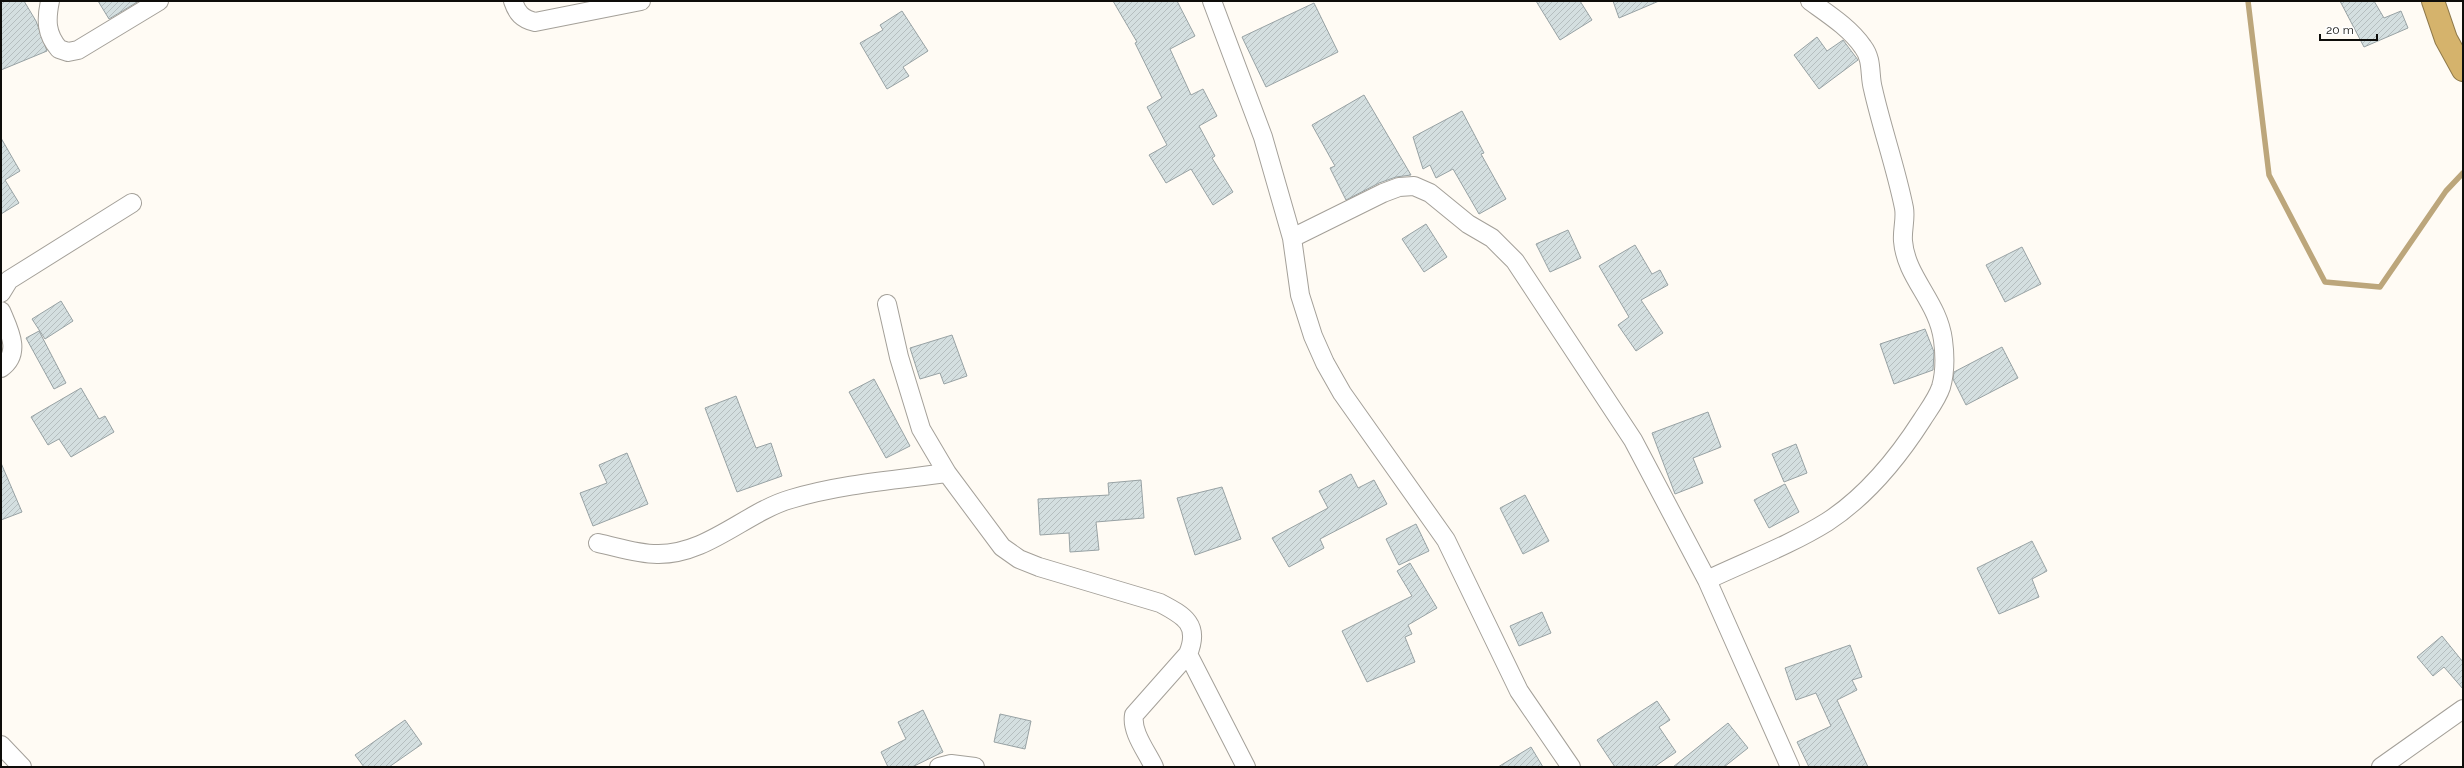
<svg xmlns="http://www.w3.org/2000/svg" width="2464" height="768" font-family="Raleway,sans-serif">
<defs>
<pattern id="building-hatch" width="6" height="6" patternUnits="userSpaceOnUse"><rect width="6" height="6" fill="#d4dfe0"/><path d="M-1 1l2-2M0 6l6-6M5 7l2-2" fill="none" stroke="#b5bebf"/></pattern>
</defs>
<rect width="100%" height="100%" fill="#fffbf4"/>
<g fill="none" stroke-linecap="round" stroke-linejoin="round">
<!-- stream -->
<path stroke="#bca67b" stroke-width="5.5" d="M2248,1l21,174 56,107 55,5 66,-96 17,-18"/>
</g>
<!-- building -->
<path fill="url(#building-hatch)" stroke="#98a2a4" d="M1,1h23l12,20 11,30 -46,19z
M98,1h41l-30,18z
M1113,1h64l18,35 -25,13 21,46 12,-6 14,27 -18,10 16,30 -3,2 21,34 -20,13 -22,-36 -25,14 -17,-28 18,-10 -20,-38 15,-9 -27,-55 2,-1z
M1536,1h44l12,19 -32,20z
M1613,1h46l-40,17z
M2340,1h34l10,17 17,-7 7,17 -44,19z
M1314,3l24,49 -72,35 -24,-50z
M902,11l26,40 -25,16 6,9 -22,13 -27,-46 23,-13 -3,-5z
M1817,37l10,14 16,-11 15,20 -39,29 -25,-34z
M1364,95l47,80 -15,2 -17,6 -33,17 -16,-32 5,-2 -23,-41z
M1462,111l22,42 -3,1 25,45 -27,15 -26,-45 -17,9 -6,-13 -7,4 -10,-32z
M1,138l19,33 -15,9 14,23 -18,11z
M1426,224l21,33 -23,15 -22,-33z
M1568,230l13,28 -31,14 -14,-28z
M1635,245l17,29 8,-4 8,15 -27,15 22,33 -27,18 -18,-26 11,-8 -30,-51z
M2022,247l19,37 -36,18 -19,-37z
M61,301l12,20 -28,18 -13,-20z
M1925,329l9,23 -1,18 -39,14 -14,-40z
M39,331l27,52 -12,6 -28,-51z
M952,335l15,41 -23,8 -4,-11 -20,6 -10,-31z
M2002,347l16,31 -52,27 -13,-26 1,-7z
M874,379l36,67 -24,12 -37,-66z
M81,388l18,31 6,-3 9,16 -43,25 -12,-18 -11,6 -17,-28z
M736,396l20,52 15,-5 11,33 -45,16 -32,-84z
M1708,412l13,35 -28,11 10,25 -28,11 -23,-61z
M1796,444l11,29 -23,9 -12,-28z
M627,453l21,51 -55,22 -13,-33 27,-10 -8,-18z
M1,463l21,49 -21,8z
M1351,474l7,14 16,-8 13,24 -67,35 4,9 -35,19 -17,-29 56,-30 -9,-17z
M1141,480l3,38 -48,4 3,28 -29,2 -1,-19 -29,2 -2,-36 71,-4 -1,-12z
M1785,484l14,28 -30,16 -15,-28z
M1222,487l19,52 -46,16 -18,-57z
M1525,495l24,46 -26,13 -23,-46z
M1416,524l13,27 -30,14 -13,-26z
M2032,541l15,30 -15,8 7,18 -40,17 -22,-46z
M1410,563l27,45 -29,17 4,9 -7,3 10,25 -48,20 -25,-51 70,-35 -15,-25z
M1542,612l9,21 -32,13 -9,-20z
M2442,636l21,26v27l-19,-22 -11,9 -16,-19z
M1850,645l12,32 -10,3 5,10 -20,10 31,67h-59l-12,-25 34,-16 -15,-33 -20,7 -11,-32z
M1657,701l13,19 -11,7 17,25 -22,15h-39l-18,-27z
M923,710l20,42 -31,15h-24l-7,-15 25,-13 -8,-17z
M1000,714l31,7 -6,28 -31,-7z
M405,720l17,24 -33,23h-25l-9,-12z
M1728,723l20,25 -24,19h-51z
M1531,747l12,20h-45z"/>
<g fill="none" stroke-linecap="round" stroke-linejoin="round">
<!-- street casing -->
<g stroke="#a4a099" stroke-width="20">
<path id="street" d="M50,1c-4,19 -4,33 9,48l9,3 10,-2 81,-49
M513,1c4,12 9,18 22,21l106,-21
M1212,1l51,136 29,101 8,57 13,41 12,27 17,30 104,147 73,151 52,76
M1292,238l91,-45 16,-6 15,-1 16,7 38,31 24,14 23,23 118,179 74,140 83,187
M1,293l8,-13 123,-77
M887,304l12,53 22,72 26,44 55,74 17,12 20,8 121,36c25,13 40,22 28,51l-54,61c-3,17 13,37 20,52
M1,311c8,19 21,42 0,57
M598,543c19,4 39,11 59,11 50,1 89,-42 134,-55 50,-15 104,-19 156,-26
M1707,580c40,-19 83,-35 120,-58 40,-26 70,-63 95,-102 7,-11 15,-21 19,-33 4,-14 4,-32 2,-47 -5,-39 -37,-62 -40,-99 -1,-11 3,-22 1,-33 -8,-40 -22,-79 -31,-119 -4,-14 0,-29 -10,-42 -13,-19 -35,-33 -53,-46
M1188,654l58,113
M1,745l21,22
M939,767l12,-3 24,3
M2381,767l82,-58"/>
</g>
<!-- highway casing -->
<g stroke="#8f794a" stroke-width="24">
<path id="highway" d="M2433,1l13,38 17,31"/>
</g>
<!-- street -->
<use href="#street" stroke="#fff" stroke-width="18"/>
<!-- highway -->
<use href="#highway" stroke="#d5b36c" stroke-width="22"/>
</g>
<!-- border -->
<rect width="2464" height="768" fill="none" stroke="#0e0d0a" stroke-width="4"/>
<!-- scale -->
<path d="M2320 34v6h57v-6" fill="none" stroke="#0e0d0a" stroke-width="2"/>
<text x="2326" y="34" font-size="12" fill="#0e0d0a" stroke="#ffffff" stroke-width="3" paint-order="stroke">20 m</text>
</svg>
